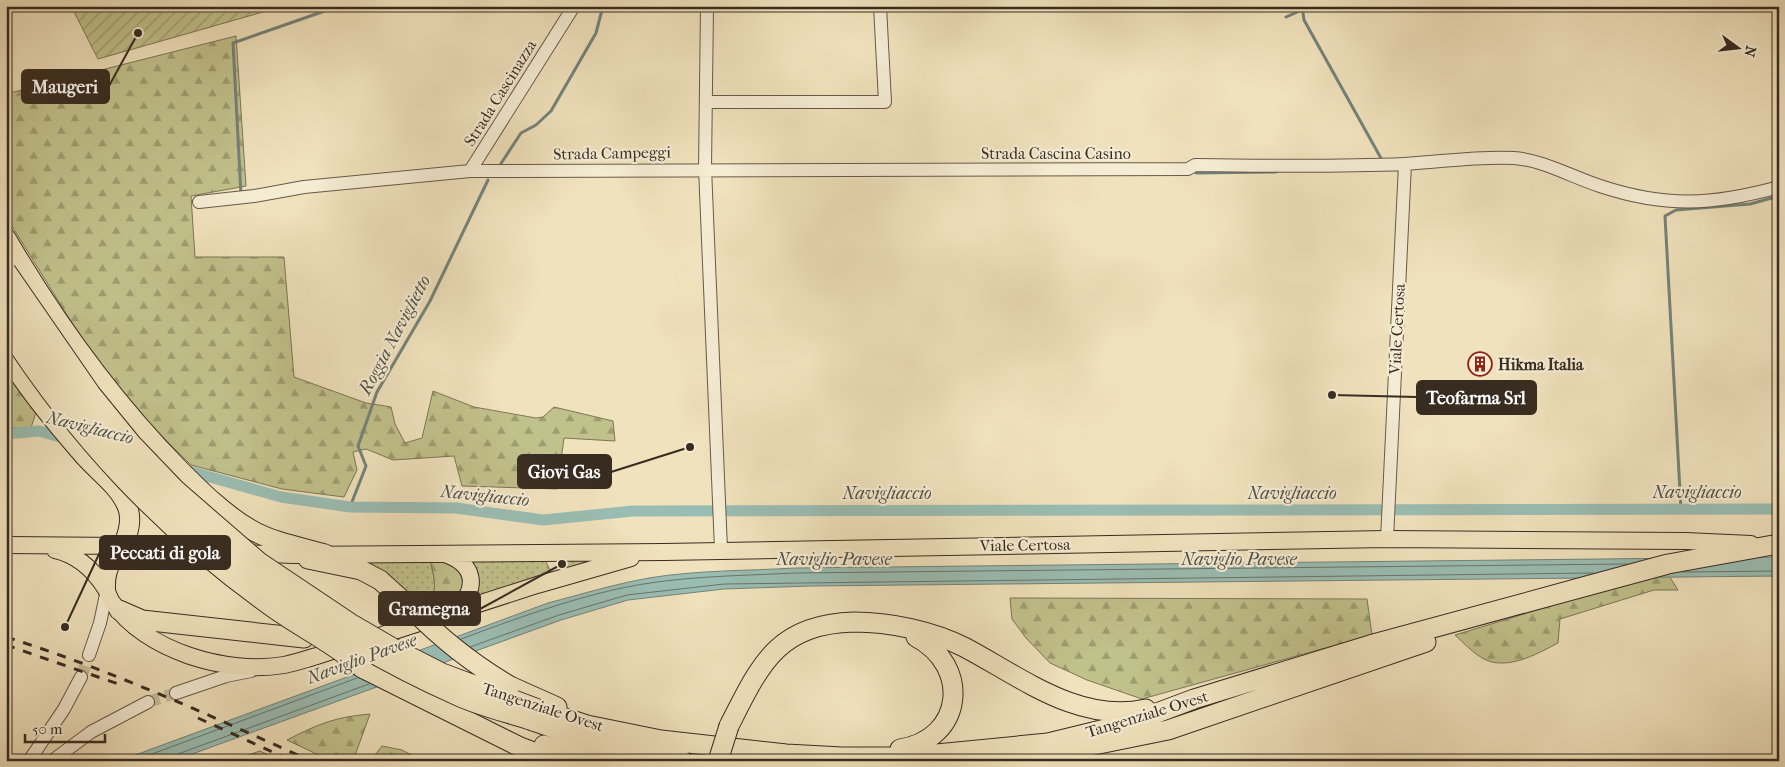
<svg xmlns="http://www.w3.org/2000/svg" width="1785" height="767" font-family="'IM FELL French Canon',serif">
<defs>
<pattern id="grass-dots" width="8" height="8" patternUnits="userSpaceOnUse" patternTransform="scale(1.25)"><rect width="8" height="8" fill="#c1c18c"/><path d="M2 2h.1M6 6h.1" fill="none" stroke="#9e9d72" stroke-width="1.8" stroke-linecap="round"/></pattern>
<pattern id="forest-firs" width="22" height="20" patternUnits="userSpaceOnUse" patternTransform="scale(1.25)"><rect width="22" height="20" fill="#c1c18c"/><path d="M5 1l3.5 6h-7zM16 11l3.5 6h-7z" fill="#9e9d72"/></pattern>
<pattern id="garden-furrows" width="10" height="10" patternUnits="userSpaceOnUse" patternTransform="scale(1.25)"><rect width="10" height="10" fill="#c1c18c"/><path d="M-1 1l2-2M0 10L10 0M9 11l2-2" fill="none" stroke="#9e9d72"/></pattern>
</defs>
<rect width="100%" height="100%" fill="#f0e2bd"/>
<filter id="stains"><feTurbulence type="fractalNoise" baseFrequency=".004" numOctaves="4"/><feColorMatrix values="0 0 0 0 .2 0 0 0 0 .09 0 0 0 0 .02 0 0 0 .5 -.17"/></filter>
<radialGradient id="worn" r=".72"><stop offset=".6" stop-color="#630" stop-opacity="0"/><stop offset="1" stop-color="#630" stop-opacity=".3"/></radialGradient>
<!-- grass -->
<path fill="url(#grass-dots)" stroke="#7c7656" d="M471,559l74,1 6,12 -2,5 -71,20 1,-16z
M600,559l-39,16v-15z
M430,560c5,22 10,33 -9,49l-62,-46z"/>
<!-- forest -->
<path fill="url(#forest-firs)" stroke="#7c7656" d="M236,36l10,150 -55,10 4,61h89l10,120 72,26 25,4 4,17 10,19 17,-5 11,-47 41,16 62,11 7,-1 11,-10 59,14 2,20 -51,-3 -7,51 -95,-3 -8,-30 -61,4 -27,-11 -13,3 4,18 -13,27 -62,-8 -91,-24 -56,-55 -58,-79 -70,-113 -1,-124z
M6,370l30,42 -5,16h-25z
M430,560c8,1 16,1 23,6 14,10 12,30 -1,40 -6,5 -18,7 -26,9l-5,-6c19,-16 14,-27 9,-49z
M1666,571l12,19h-24l-94,29 -2,24c-19,10 -44,24 -66,19 -14,-3 -27,-18 -37,-27z
M1010,598l357,1 5,36 -230,64 -55,-19 -37,-17 -24,-25 -14,-19z
M370,714l-17,47h-22l-44,-21c31,-16 48,-23 83,-26z
M382,746l20,4 21,11h-46l-2,-6z
M260,751l22,10h-52z"/>
<!-- garden -->
<path fill="url(#garden-furrows)" stroke="#7c7656" d="M71,6h213l-186,53z"/>
<!-- water -->
<path fill="#9abdb3" stroke="#738379" d="M1779,557v19l-968,10 -87,3 -96,11 -67,20 -388,141h-54l429,-158c34,-9 67,-19 101,-25 48,-8 97,-7 146,-10z"/>
<g fill="none" stroke-linecap="round" stroke-linejoin="round">
<!-- shore -->
<path stroke="#69746a" stroke-width="1" d="M1683,572l96,-1
M461,639c51,-19 103,-38 156,-50 58,-13 119,-13 178,-16l832,-9
M470,647l89,-32 68,-20 97,-11 869,-11
M133,761l224,-83
M174,761l4,-7 191,-70"/>
<!-- stream -->
<path stroke="#738379" stroke-width="3" d="M1302,6l2,14 78,140
M1286,17l25,-11
M500,165l21,-32 15,-8 15,-14 45,-78 7,-27
M1196,173l80,-1
M241,195l-8,-152 106,-37
M350,507l16,-41 -8,-20 19,-54 53,-91 58,-121
M1681,510l-16,-294 11,-6 74,-6 29,-8"/>
<!-- canal -->
<path stroke="#9abdb3" stroke-width="11" d="M6,434l33,-3 28,8
M182,469l99,28 69,10 106,1 87,12 90,-9 1146,-2"/>
<!-- minor-tunnel -->
<path stroke="#cbbe9e" stroke-width="12" stroke-dasharray="12 6" stroke-linecap="butt" d="M81,677l8,-22
M148,702l28,-9"/>
<!-- minor casing -->
<g stroke="#665a48" stroke-width="14">
<path id="minor" d="M707,6l-2,162 16,381
M706,102h179l-5,-96
M470,171l104,-165
M199,202l55,-6 50,-9 166,-16 718,-2 7,-4c70,1 139,2 209,-1 37,-2 73,-8 110,-6 29,2 58,19 86,28 66,22 113,19 179,1
M1387,539l18,-375
M89,655l11,-32 7,-33
M176,693l50,-17 25,-5
M29,761l35,-52 17,-32
M52,761l39,-29 57,-30"/>
</g>
<!-- major casing -->
<g stroke="#382c21" stroke-width="18">
<path id="major" d="M6,545l117,1 83,5
M55,550c22,5 38,19 50,38 3,4 4,10 7,14 33,49 115,73 172,63 11,-2 22,-6 33,-9l220,-71 94,-27
M243,553l51,2 370,-3 723,-13 299,2 65,3
M445,554c31,11 33,33 12,57
M107,590c-1,-20 6,-37 27,-42"/>
</g>
<!-- highway casing -->
<g stroke="#382c21" stroke-width="21">
<path id="highway" d="M6,238c49,84 106,163 174,232 21,21 44,44 70,59 22,13 50,18 75,25
M6,354c21,34 47,66 74,97 14,18 38,33 47,55 6,13 1,28 -4,40
M308,559l53,11 19,10 32,29
M119,610l23,10 162,18
M362,668l156,78 39,15
M510,686l47,21
M538,709l49,16 74,15 125,14 56,3h64l142,-14 82,-20 64,-24 176,-54 213,-58 85,-23 105,-19
M533,721l79,27 71,13
M729,726c31,-61 48,-102 125,-104 36,0 78,9 110,25 57,30 115,77 182,62
M544,745l51,16
M900,749c64,-10 71,-83 16,-112
M1015,761l153,-31 258,-88"/>
</g>
<!-- minor -->
<use href="#minor" stroke="#f5ecd4" stroke-width="12"/>
<!-- major -->
<use href="#major" stroke="#f0e2bd" stroke-width="16"/>
<!-- highway -->
<use href="#highway" stroke="#f0e2bd" stroke-width="19"/>
<!-- rail -->
<path stroke="#382c21" stroke-width="3" stroke-dasharray="9 9" stroke-linecap="butt" d="M6,637c105,33 205,79 305,124
M6,645l118,41
M198,718l94,43"/>
<!-- highway-bridge casing -->
<g stroke="#382c21" stroke-width="21" stroke-linecap="butt">
<path id="highway-bridge" d="M6,271l85,123 40,49 45,47 83,72 91,61 43,25 49,25 96,36
M6,299c108,175 264,314 452,397 24,11 51,17 75,25
M6,327c70,110 154,199 259,275 31,24 68,40 97,66
M412,609c30,31 61,55 98,77
M718,761l11,-35"/>
</g>
<!-- highway-bridge -->
<use href="#highway-bridge" stroke="#f0e2bd" stroke-width="19"/>
</g>
<!-- icons -->
<defs>
<g id="building-ring" transform="scale(1.25)"><circle r="9.5" fill="#f5ecd4" stroke="#8f2418" stroke-width="1.5"/><path d="M-4-6H4V6H1V3H-1V6H-4ZM-2.5-4.3h1.7v1.8h-1.7ZM.8-4.3h1.7v1.8H.8ZM-2.5-1h1.7V.8h-1.7ZM.8-1h1.7V.8H.8Z" fill="#8f2418"/></g>
</defs>
<g fill-rule="evenodd">
<use href="#building-ring" x="1480" y="364"/>
</g>
<g text-anchor="middle" dominant-baseline="central" stroke-width="4.5" stroke-linejoin="round" paint-order="stroke">
<!-- street labels -->
<g font-size="16" fill="#382c21" stroke="#f5ecd4">
<text transform="translate(500 93) rotate(-58)">Strada Cascinazza</text>
<text transform="translate(612 153) rotate(-1)">Strada Campeggi</text>
<text x="1056" y="153">Strada Cascina Casino</text>
<text transform="translate(1397 329) rotate(-87)">Viale Certosa</text>
<text transform="translate(1025 545) rotate(-1)">Viale Certosa</text>
<text transform="translate(543 707) rotate(18)">Tangenziale Ovest</text>
<text transform="translate(1147 714) rotate(-17)">Tangenziale Ovest</text>
</g>
<!-- poi labels -->
<g font-size="16" font-weight="bold" fill="#382c21" stroke="#f5ecd4" text-anchor="start">
<text x="1498" y="364">Hikma Italia</text>
</g>
<!-- water labels -->
<g font-size="18" font-style="italic" fill="#505046" stroke="#f5ecd4">
<text transform="translate(395 335) rotate(-62)">Roggia Naviglietto</text>
<text transform="translate(90 428) rotate(14)">Navigliaccio</text>
<text x="1697" y="492">Navigliaccio</text>
<text x="887" y="493">Navigliaccio</text>
<text x="1292" y="493">Navigliaccio</text>
<text transform="translate(485 496) rotate(6)">Navigliaccio</text>
<text x="834" y="559">Naviglio Pavese</text>
<text x="1239" y="559">Naviglio Pavese</text>
<text transform="translate(362 659) rotate(-20)">Naviglio Pavese</text>
</g>
</g>
<!-- callouts -->
<path fill="none" stroke="#382c21" stroke-width="2" d="M138 33L109 86M1332 395L1417 397M690 447L611 472M65 627L100 552M562 564L480 609"/>
<g fill="#382c21" stroke="#f5ecd4" stroke-width="2">
<circle cx="138" cy="33" r="5"/>
<circle cx="1332" cy="395" r="5"/>
<circle cx="690" cy="447" r="5"/>
<circle cx="65" cy="627" r="5"/>
<circle cx="562" cy="564" r="5"/>
</g>
<g fill="#382c21" stroke="#382c21" stroke-width="2">
<rect x="22" y="70" width="87" height="33" rx="5"/>
<rect x="1417" y="381" width="119" height="33" rx="5"/>
<rect x="518" y="455" width="93" height="33" rx="5"/>
<rect x="100" y="536" width="130" height="33" rx="5"/>
<rect x="379" y="592" width="101" height="33" rx="5"/>
</g>
<g font-size="18" text-anchor="middle" font-weight="bold" fill="#fff">
<text x="65" y="93">Maugeri</text>
<text x="1476" y="404">Teofarma Srl</text>
<text x="564" y="478">Giovi Gas</text>
<text x="165" y="559">Peccati di gola</text>
<text x="429" y="615">Gramegna</text>
</g>
<!-- margin -->
<rect width="1785" height="767" fill="none" stroke="#f0e2bd" stroke-width="25"/>
<rect x="8" y="8" width="1770" height="752" fill="none" stroke="#382c21" stroke-width="2.5"/>
<rect x="12" y="12" width="1760" height="742" fill="none" stroke="#382c21"/>
<!-- north arrow -->
<g transform="translate(1738 48) rotate(105)" stroke="#f5ecd4" stroke-width="4" paint-order="stroke">
<path d="M0-4L9 19L0 12L-9 19Z" fill="#382c21"/>
<text y="-8" font-size="14" font-weight="bold" text-anchor="middle" fill="#382c21">N</text>
</g>
<!-- scale -->
<path d="M25 734v8h80v-8" fill="none" stroke="#382c21" stroke-width="2.5"/>
<text x="32" y="734" font-size="15" fill="#382c21" stroke="#f5ecd4" stroke-width="4" paint-order="stroke">50 m</text>
<rect width="100%" height="100%" filter="url(#stains)"/>
<rect width="100%" height="100%" fill="url(#worn)"/>
</svg>
